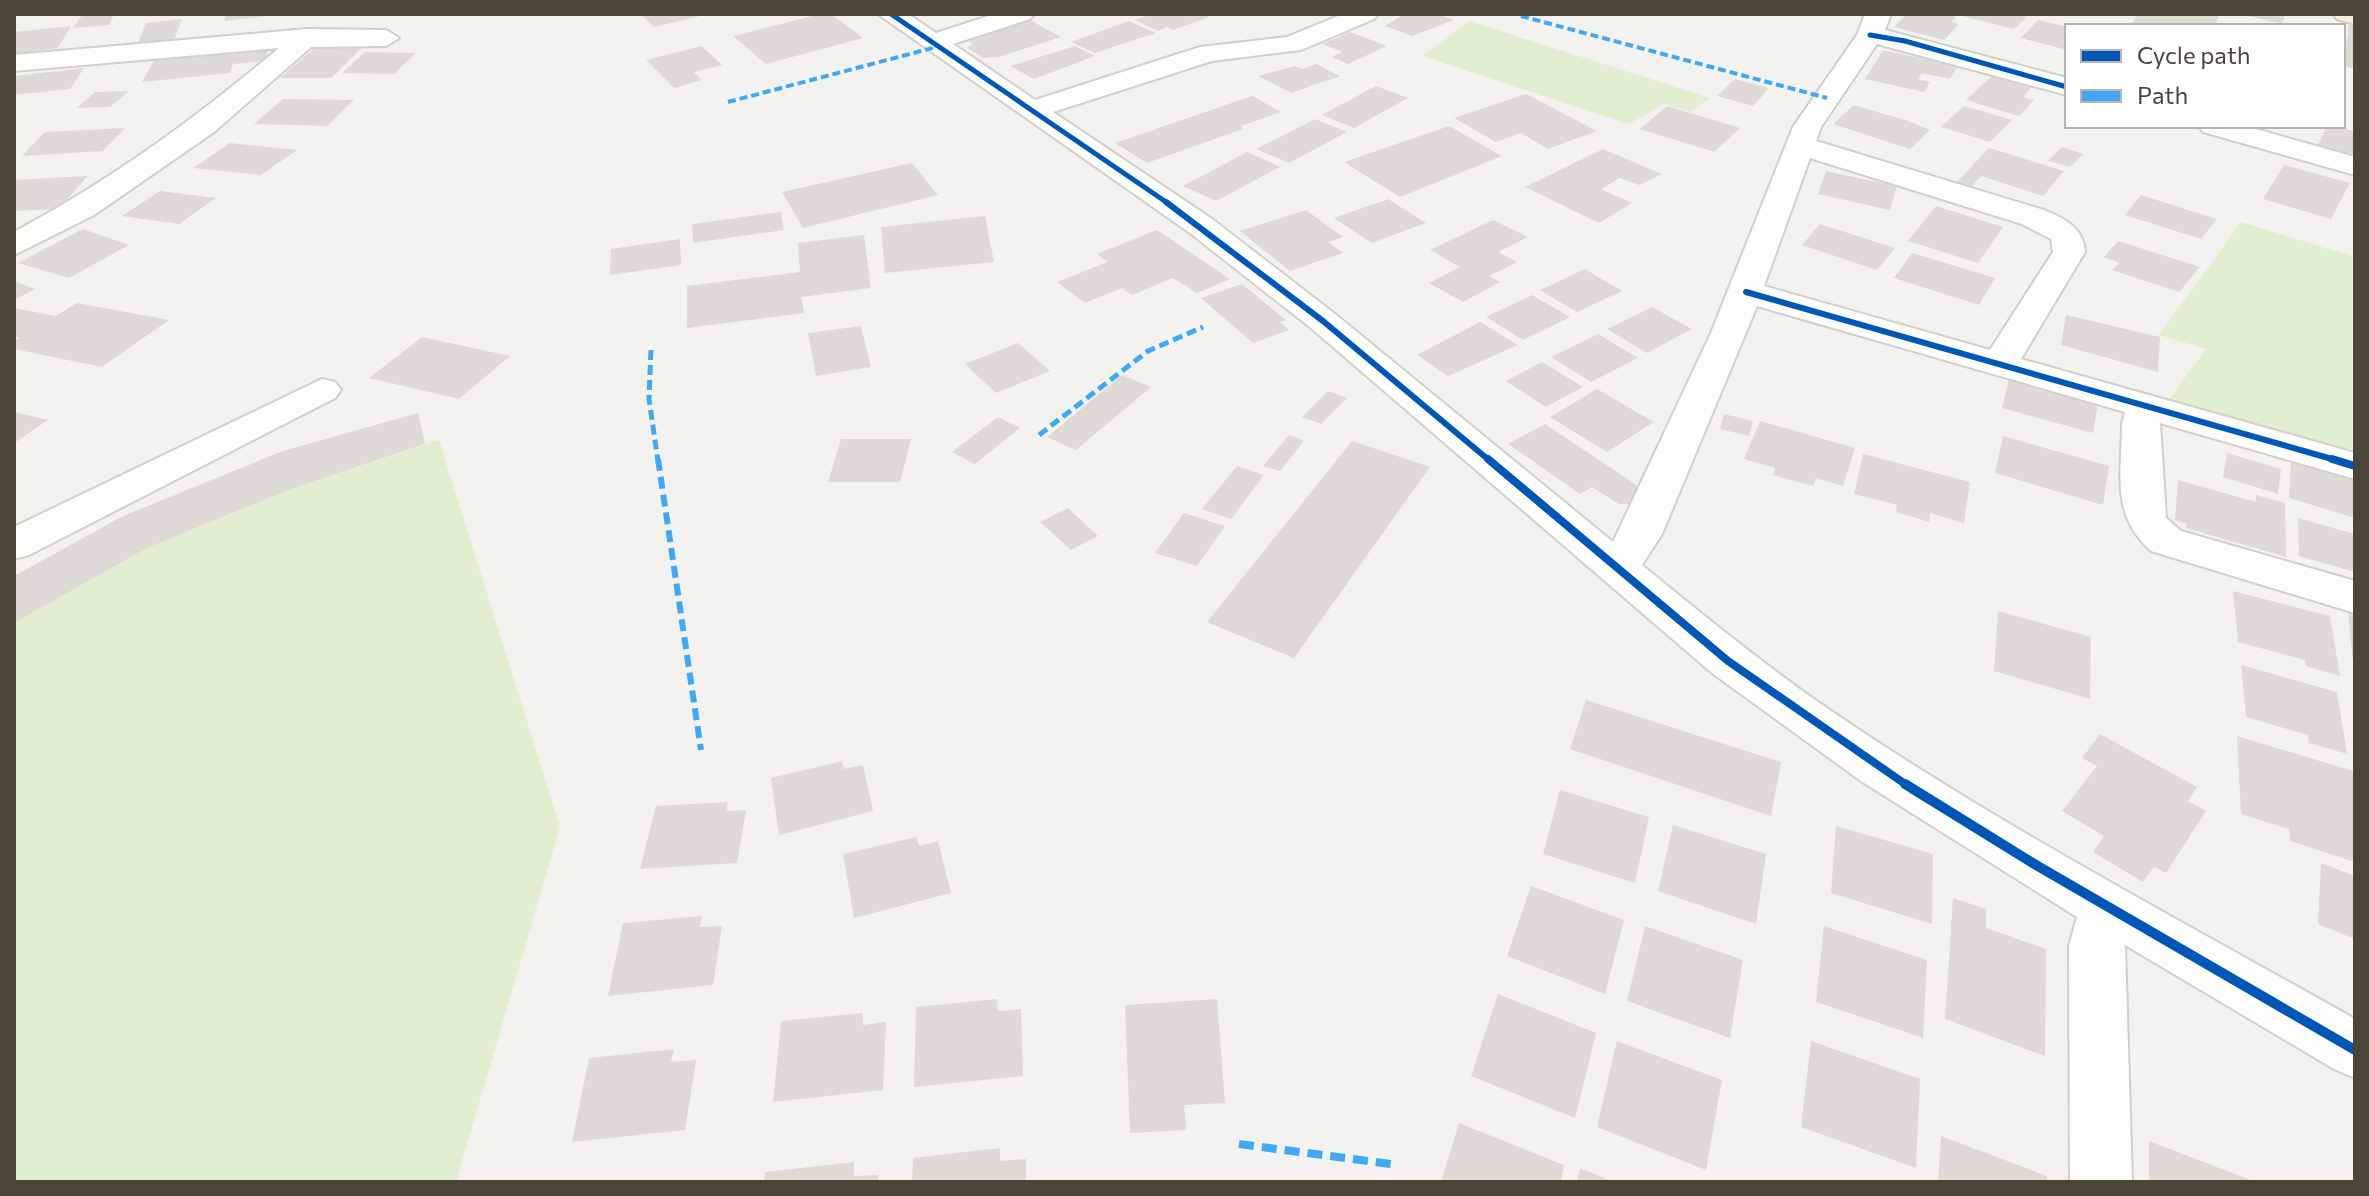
<svg xmlns="http://www.w3.org/2000/svg" width="2369" height="1196" font-family="Commissioner,sans-serif">
<rect width="100%" height="100%" fill="#f4f2ee"/>
<!-- green -->
<path fill="#e1eecf" d="M1469,21l241,77 -19,14 -27,-8 -35,20 -207,-68z
M2241,222l114,35v195l-187,-51 38,-52 -47,-14z
M439,440l121,387 -104,355h-442v-559l133,-75 144,-59z"/>
<!-- building -->
<path fill="#dedbd6" d="M83,14l24,1 7,-1 -5,11 -36,3z
M226,14h41v2l-43,5z
M641,14h63v1l-50,12z
M820,14h11l32,24 -97,26 -33,-28z
M1152,14h49l8,3 -36,13 -6,-3 -9,4 -23,-11z
M1404,14h33l17,6 -42,16 -27,-10z
M1907,14h38l11,3 -5,5 8,2 -15,16 -50,-13z
M2016,14l11,3 -13,12 -55,-14z
M2137,14h83l-5,12h-84z
M2240,14h45l-3,10z
M182,19l-8,21 -37,5 9,-22z
M1030,20l31,17 -62,20 -15,1 -17,-10 6,-4 -6,-4z
M2038,20l29,7v23l-46,-12z
M1129,21l27,12 -61,20 -24,-11z
M2349,25l6,1v43l-12,-3z
M71,26l-13,22 -44,6v-22z
M1350,32l37,14 -39,18 -16,-7 11,-5 -21,-8z
M702,46l20,19 -28,7 8,8 -28,8 -28,-28z
M1075,46l20,10 -61,23 -24,-13z
M270,47l-6,14 -31,3 -3,9 -88,9 13,-23z
M314,48h48l-31,30h-51z
M1883,50l75,16 -8,13 -28,-6 -4,6 12,3 -6,10 -59,-13z
M365,52l51,1 -22,21 -52,-1z
M1316,64l24,12 -49,17 -33,-17 37,-10 7,3z
M84,68l-14,21 -56,6v-19z
M1993,75l40,11 -10,11 11,3 -15,16 -53,-16z
M1735,79l34,9 -16,18 -36,-10z
M1376,86l32,12 -54,30 -32,-13z
M129,91l-19,16 -33,1 18,-16z
M1526,94l71,37 -49,18 -27,-16 -25,9 -42,-24z
M1252,96l29,16 -40,14 2,3 -96,34 -32,-20z
M283,99l71,1 -27,26 -73,-2z
M1854,105l54,16 22,9 -20,19 -77,-25z
M1667,106l73,22 -26,24 -74,-23z
M1964,106l48,14 -22,22 -49,-15z
M1315,119l32,13 -58,31 -33,-14z
M1449,126l53,30 -102,41 -56,-35z
M2327,126l28,5v26l-38,-10z
M125,128l-22,23 -81,5 23,-24z
M230,143l67,7 -36,25 -68,-7z
M2062,147l21,7 -13,13 -22,-6z
M1989,148l75,23 -21,25 -62,-20 -9,10 -15,-4z
M1603,149l59,25 -23,11 -19,-7 -19,11 31,14 -33,20 -74,-36z
M1247,152l33,15 -64,34 -33,-15z
M912,163l26,32 -135,33 -21,-36z
M2284,165l66,18 -19,36 -68,-20z
M1826,171l71,15 -7,24 -72,-16z
M88,176l-30,33 -44,2v-31z
M160,191l56,7 -37,26 -57,-8z
M2141,195l76,24 -16,20 -76,-24z
M1388,199l38,24 -54,20 -38,-25z
M1936,206l67,21 -25,36 -70,-22z
M1306,210l37,27 -15,5 15,11 -53,18 -50,-40z
M781,212l3,18 -91,13 -1,-19z
M985,216l9,46 -109,11 -4,-46z
M1493,220l35,17 -30,15 19,10 -28,14 11,6 -37,20 -34,-19 31,-16 -30,-17z
M1820,224l75,24 -18,22 -75,-25z
M83,229l46,16 -60,33 -51,-15z
M1157,230l73,49 -33,14 -24,-15 -41,17 -10,-7 -37,15 -28,-21 51,-20 -11,-8z
M864,235l7,53 -70,9 3,16 -117,15v-42l113,-14 -2,-29z
M680,239l1,26 -71,10 1,-26z
M2118,241l82,26 -21,25 -67,-22 7,-7 -15,-6z
M1912,253l83,25 -16,27 -85,-27z
M1585,269l37,22 -45,21 -37,-22z
M14,281l21,8 -21,11z
M1242,284l44,36 -6,2 9,8 -36,13 -52,-45z
M1532,295l38,22 -47,23 -37,-23z
M77,303l92,17 -67,47 -88,-18v-8l6,-3 -6,-2v-28l42,8z
M1652,307l40,22 -45,24 -40,-24z
M2066,315l94,22 -2,35 -97,-27z
M1480,322l38,23 -70,31 -31,-21z
M861,326l10,41 -55,9 -8,-43z
M1598,334l40,24 -47,24 -40,-25z
M422,337l88,19 -51,43 -90,-21z
M1018,343l32,28 -54,22 -31,-29z
M1542,362l41,25 -37,20 -40,-26z
M1122,375l29,12 -75,63 -29,-13z
M2009,379l89,24 -5,30 -91,-25z
M1597,389l57,33 -47,30 -57,-35z
M1328,391l19,7 -26,26 -19,-7z
M14,412l34,8 -34,23z
M418,413l7,31 -134,45 -144,59 -133,75v-47l109,-60 160,-65z
M1724,414l29,7 -4,15 -29,-7z
M998,417l22,11 -45,36 -23,-12z
M1760,421l95,27 -12,38 -27,-8 -3,8 -40,-11 2,-7 -31,-9z
M1545,424l93,62 -8,18h-11l-27,-17 -12,7 -72,-50z
M1289,435l15,6 -24,30 -17,-5z
M2003,436l106,30 -6,39 -108,-32z
M841,439h70l-11,43h-72z
M1352,441l78,26 -136,191 -87,-36z
M2227,453l54,16 -3,25 -55,-17z
M1863,454l107,28 -6,41 -34,-10 -1,9 -33,-10 1,-7 -43,-11z
M2291,462l64,18v38l-66,-20z
M1237,466l27,9 -33,44 -29,-10z
M2178,480l78,22v-7l29,8 1,54 -100,-29 1,-4 -12,-4z
M1068,508l30,28 -27,14 -31,-28z
M1184,513l41,13 -28,40 -42,-13z
M2298,518l57,16v38l-56,-16z
M2233,591l97,25 10,60 -34,-10 -1,-6 -67,-18z
M1998,611l93,26 -1,62 -96,-28z
M2348,612l7,2v49h-2z
M2241,665l96,27 10,62 -38,-11 -1,-8 -62,-18z
M1586,700l195,62 -10,54 -201,-67z
M2100,734l97,53 -9,14 18,10 -40,62 -12,-6 -11,15 -50,-30 11,-16 -42,-25 35,-45 -15,-8z
M2237,736l116,35 2,91 -65,-21 -1,-12 -48,-15z
M842,761l2,8 19,-4 10,46 -94,24 -8,-57z
M1560,790l89,27 -14,66 -92,-29z
M728,802l-2,9 20,-1 -9,53 -97,6 16,-63z
M1673,825l93,29 -10,70 -98,-33z
M1836,826l97,28 -1,70 -101,-31z
M916,837l3,9 19,-5 13,52 -97,25 -11,-64z
M2321,863l34,13v63l-37,-15z
M1531,886l93,34 -19,74 -98,-38z
M1953,898l33,11v19l60,21 -1,107 -100,-37z
M702,916l-2,11 22,-1 -9,59 -105,11 15,-73z
M1645,926l98,34 -13,78 -103,-37z
M1824,926l103,34 -4,78 -107,-36z
M1498,994l98,39 -21,85 -104,-42z
M997,999l1,12 23,-2 2,67 -109,11 2,-80z
M1217,999l8,104 -41,2 2,25 -56,3 -5,-128z
M863,1013v12l23,-3 -3,68 -110,12 8,-81z
M1617,1041l105,39 -16,90 -109,-43z
M1811,1041l109,38 -4,89 -115,-41z
M674,1049l-3,13 25,-2 -11,70 -113,12 17,-84z
M1459,1123l105,42 -3,17h-120z
M1941,1136l106,40v6h-109z
M2149,1141l107,41h-107z
M1000,1148v13l26,-2v23h-114l1,-24z
M854,1162v14l24,-1v7h-114l1,-10z
M1580,1168l34,14h-37z"/>
<g fill="none" stroke-linecap="round" stroke-linejoin="round">
<!-- minor casing -->
<g stroke="#d2d0cb" stroke-width="4">
<path id="minor" d="M878,14h30l28,19 59,-19h39l-4,5 -77,25 82,56 165,-53 87,-10 56,-23h35l-4,5 -73,31 -89,11 -159,51 159,107 123,95 278,228 98,-209 82,-206 64,-92 8,-21h26l-6,16 182,48v17l-190,-51 -56,83 -5,14 228,69c20,8 40,18 41,42l-64,107 334,94v26l-195,-56 6,95 15,13 174,50v32l-204,-62c-41,-37 -29,-76 -29,-128l3,-11 -368,-106 -95,228 -20,31c57,47 115,94 176,137 171,118 356,215 537,317v59l-21,-9 -209,-124 7,237h-62l-1,-236 8,-29 -216,-136 -149,-108 -401,-345 -121,-95zM1810,158l212,66 29,15 2,13 -63,98 -226,-64z
M307,29l79,1 13,8 -13,8 -75,1 -97,85 -120,83 -80,40v-23c99,-53 179,-112 265,-184l-265,23v-16z
M2199,126h46l110,31v18l-152,-43z
M322,379l13,3 6,8 -6,8 -306,157 -15,4v-32z"/>
</g>
<!-- major casing -->
<g stroke="#d6cebb" stroke-width="4">
<path id="major" d="M2333,14h22v10l-18,-5z"/>
</g>
<!-- minor -->
<use href="#minor" fill="#fdfdfc" fill-rule="evenodd"/>
<!-- major -->
<use href="#major" fill="#f2efe6" fill-rule="evenodd"/>
<!-- quiet-far3 -->
<path stroke="#3fa9f5" stroke-width="4" stroke-dasharray="8 4" stroke-linecap="butt" d="M1521,16l306,82
M728,102l212,-56"/>
<!-- quiet-far2 -->
<path stroke="#3fa9f5" stroke-width="5" stroke-dasharray="10 5" stroke-linecap="butt" d="M651,350l-2,49 9,62
M1039,435l109,-84 55,-24"/>
<!-- quiet-far1 -->
<path stroke="#3fa9f5" stroke-width="6" stroke-dasharray="12 6" stroke-linecap="butt" d="M658,459l43,291"/>
<!-- quiet -->
<path stroke="#3fa9f5" stroke-width="8" stroke-dasharray="15 8" stroke-linecap="butt" d="M1239,1144l159,21"/>
<!-- cycleway-far3 casing -->
<g stroke="#fff" stroke-width="8">
<path id="cycleway-far3" d="M891,14l278,190
M1870,35l35,6 162,46"/>
</g>
<!-- cycleway-far2 casing -->
<g stroke="#fff" stroke-width="10">
<path id="cycleway-far2" d="M1166,202l157,119 167,140
M1746,292l593,169"/>
</g>
<!-- cycleway-far1 casing -->
<g stroke="#fff" stroke-width="13">
<path id="cycleway-far1" d="M1488,459l240,202 180,125
M2332,459l23,7"/>
</g>
<!-- cycleway casing -->
<g stroke="#fff" stroke-width="15">
<path id="cycleway" d="M1905,784l131,81 319,185"/>
</g>
<!-- cycleway-far3 -->
<use href="#cycleway-far3" stroke="#0057b8" stroke-width="5"/>
<!-- cycleway-far2 -->
<use href="#cycleway-far2" stroke="#0057b8" stroke-width="6"/>
<!-- cycleway-far1 -->
<use href="#cycleway-far1" stroke="#0057b8" stroke-width="8"/>
<!-- cycleway -->
<use href="#cycleway" stroke="#0057b8" stroke-width="10"/>
</g>
<!-- border -->
<rect width="2369" height="1196" fill="none" stroke="#4b4439" stroke-width="32"/>
<!-- legend -->
<rect x="2065" y="24" width="280" height="104" fill="#ffffff" stroke="#b7b4b0" stroke-width="2"/>
<rect x="2081" y="50" width="40" height="12" fill="#0057b8" stroke="#b7b4b0" stroke-width="2"/>
<text x="2137" y="64" font-size="24" fill="#4b4439">Cycle path</text>
<rect x="2081" y="90" width="40" height="12" fill="#3fa9f5" stroke="#b7b4b0" stroke-width="2"/>
<text x="2137" y="104" font-size="24" fill="#4b4439">Path</text>
</svg>
